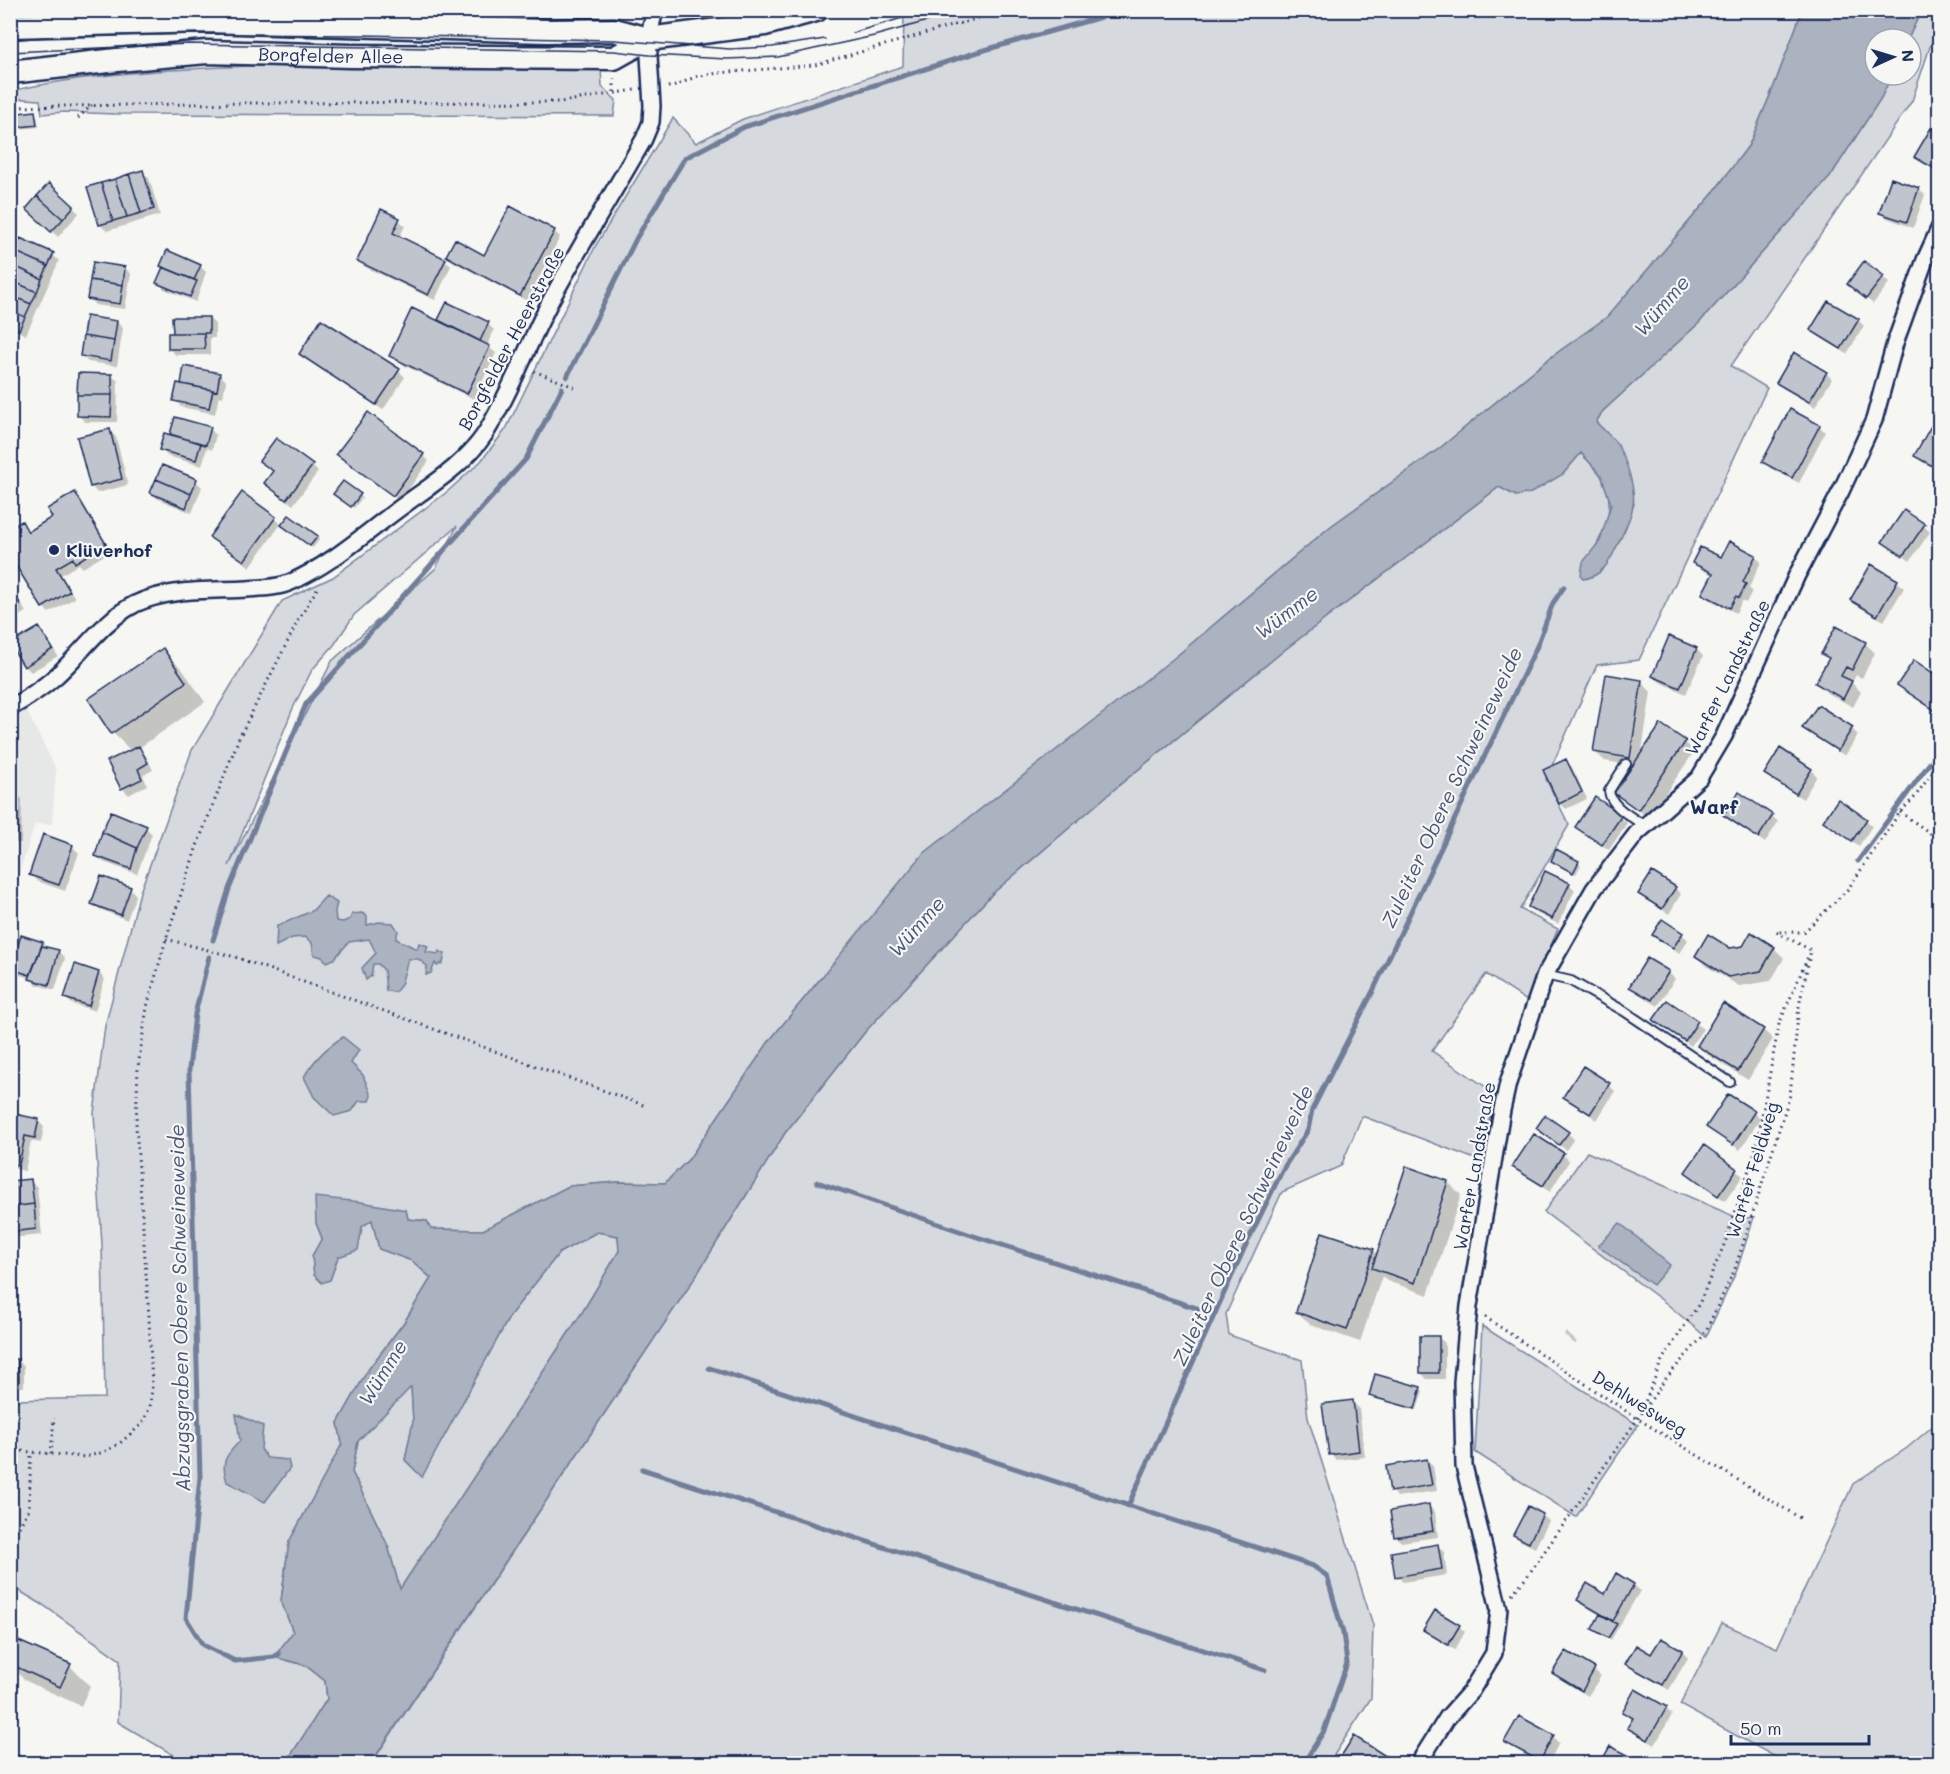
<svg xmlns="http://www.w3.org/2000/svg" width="1950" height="1774" font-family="Mali,sans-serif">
<rect width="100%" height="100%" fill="#f6f6f2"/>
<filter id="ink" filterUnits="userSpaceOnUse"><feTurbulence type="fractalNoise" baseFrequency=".0167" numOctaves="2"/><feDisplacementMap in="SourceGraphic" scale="12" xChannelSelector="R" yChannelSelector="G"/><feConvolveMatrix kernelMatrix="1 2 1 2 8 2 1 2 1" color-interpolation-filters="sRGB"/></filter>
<g filter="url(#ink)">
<!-- built -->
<path fill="#e6e7e7" d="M10,678l46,91 -4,55h-17l-18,56 -7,-2z"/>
<!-- green -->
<path fill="#d6d9dd" stroke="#78849e" stroke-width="1.5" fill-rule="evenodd" d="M904,11h898l-28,75 -25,59 -39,52 -103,120 -60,43 -107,88 -109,78 -152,128 -359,325 -50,61 -81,119 -24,24 -47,-1 -49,4 -86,44 -52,-1 -4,-8 -19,-2 -2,-9 -90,13 6,15 -10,18 2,19 16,5 8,-23 20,-8 4,-22 10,-7 7,29 33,12 19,17 -26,43 -37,49 -30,53 4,21 -53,98 -8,59 12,31 -19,25 31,8 20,16 2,18 -41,64h-111l2,-6 -59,-35 2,-62 -77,-55 -32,-19v-186l94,-2 -3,-153 -8,-132 11,-87 35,-134 52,-142 90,-149 51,-24 114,-85 34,-31 25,-32 90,-184 77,-127 23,25 47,-24 160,-53zM457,526l-21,42 -104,93 -103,205 64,-158 19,-38 22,-25 20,-30z
M1921,11h18v9l-27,81 -181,265 36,22 -128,272 -42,5 -51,114 23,46 -49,84 38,20 -31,72 -41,-27 -54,77 63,42 -15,68 -118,-45 -21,50 -59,26 -56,122 3,21 73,25 6,58 65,207 -2,73 -42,65 -958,1 323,-485 91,-146 80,-101 127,-138 125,-107 170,-139 212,-161 17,9 47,-22 18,-21c6,7 14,13 19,21 18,26 6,56 -9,81l19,4 14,-28 10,-27 -16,-59 -22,-23 7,-11 96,-88 131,-146 51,-79 11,-23h19v-36h-3z
M268,65l333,3 1,19 14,13 -2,16 -500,-2 -50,-2 -22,2 -2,-14 -29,-2v-7c84,-19 171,-22 257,-26z
M1587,1152l153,67 14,-2 -17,53 -31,67 -39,-33 -123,-92z
M597,1232l21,4 1,15 -36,60 -183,278 -12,-43 -36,-74 6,-31 53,-55 2,35 -8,39 17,16 89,-162 48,-61z
M1482,1326l156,99 -62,92 -101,-65z
M1939,1421v342h-157l1,-2 -103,-56 42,-82 55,25 76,-164 54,-36z"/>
<!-- water -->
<path fill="#abb2c0" stroke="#717e99" stroke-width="1.5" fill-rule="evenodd" d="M1802,11h119l-13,28h-33v36h17l-11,23 -51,79 -131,146 -96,88 -7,11c7,8 17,15 22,24 8,14 18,43 15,59 -2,15 -11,30 -17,43 -7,15 -15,29 -33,31l-2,-4 2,-13 17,-21 11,-37 -10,-29 -20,-22 -18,21 -32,19 -15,3 -17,-9 -212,161 -170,139 -125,107 -127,138 -80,101 -91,146 -323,484h-85l41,-64 -2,-18 -20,-16 -31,-8 19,-25 -12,-31 8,-59 53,-98 -4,-21 30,-53 37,-49 26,-43 -19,-17 -33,-12 -7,-29 -10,7 -4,23 -20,7 -8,23 -8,3 -8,-8 -2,-19 10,-18 -6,-15 -1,-26 46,5 45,8 2,9 19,2 4,8 52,1 86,-44 49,-4 47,1 24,-24 81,-119 153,-186 256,-200 152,-128 109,-78 107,-88 60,-43 103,-120 39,-52 25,-59zM597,1232l21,4 1,15 -36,60 -183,278 -12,-43 -36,-74 6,-31 53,-54 2,34 -8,39 17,17 89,-163 48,-61z
M326,896l11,7 -2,8 1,10 7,1 7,-3 2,-5 10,-1 5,3v9l12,-3 14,1 5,8 -2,8 21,10 2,-6 9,3 -2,6 12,2 1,-3 6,3 -2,9 -6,3 -2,-3 -4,10 -5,2 1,-9 -9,-7h-10l-7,26 -6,7 -9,-1 -2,-21 -6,-6h-5l-2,12 -5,4 -4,-12 14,-15 -7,-14 -20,3 -15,17 -7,3 -5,-5 -8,-2 -2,-12 -7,-6 -13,1 -16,8 1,-20 35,-15z
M343,1037l16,13 -8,13 12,12 8,21 -2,5h-10l-7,10 -18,5 -20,-19 -10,-20c9,-16 23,-30 39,-40z
M1620,1223l50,42 -17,20 -55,-39z
M236,1414l27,12 -2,23 6,9 21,2 2,8 -25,34 -38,-20c-7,-20 -1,-27 13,-41z"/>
<!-- shadow -->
<path fill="#0003" d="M35,113l2,3 2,11 -29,3v-14z
M1940,134v38l-18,-9 -6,-7z
M142,172l7,6 11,37 -53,16 -7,-6z
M49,186l30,27 -21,24 -24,-22z
M1918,189l7,6 -12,33 -26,-10 -6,-6z
M399,220l6,6 -6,12 46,22 6,6 -16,34 -70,-33 -7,-6z
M554,231l6,6 -33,64 -73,-39 -6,-6 37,1z
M53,255l6,6 -33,74 -16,-7v-65z
M200,266l6,6 -10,30 -32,-13 -6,-7z
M125,268l6,6 -6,35 -30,-4 -6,-7z
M1883,277l6,6 -16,21 -24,-20z
M448,304l40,20 6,6 -7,16 9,7 -22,46 -77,-37 -6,-6 47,-34z
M209,318l6,6v14h-5v17h-34l-7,-6 5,-15z
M1858,320l6,6 -17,28 -29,-18 -6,-6z
M117,322l6,6 -6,38 -29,-4 -6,-6z
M301,354l98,17 6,6 -22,33 -76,-50z
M10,360l8,7 -8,21z
M1826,373l6,6 -17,28 -31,-18 -6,-6z
M111,375l7,6 -1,41h-32l-7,-7z
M220,375l6,6 -3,16 -4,-1 -4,18 -34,-7 -6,-7z
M1940,413v58l-18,-9 -6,-6z
M176,419l34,10 6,6 -4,15 -5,-2 -5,18 -35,-10 -6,-7 10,-13z
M1819,426l6,6 -26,51 -29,-15 -6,-7z
M110,431l6,6 12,48 -31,8 -6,-7z
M423,455l6,6 -29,40 -55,-41z
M312,466l6,6 -25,33 -21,-16 2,-17z
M196,481l6,6 -10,26 -34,-14 -6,-6z
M75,494l6,6 30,51 -28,17 -4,-4 -18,11 14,23 -26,15 -6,-6 -21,-84 8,10 24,-15z
M360,495l2,3 -8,10 -16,-12z
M275,518l6,6 -31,43 -32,-24z
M1924,526l6,6 -20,29 -26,-19z
M286,527l31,10 2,3 -6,8z
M1755,556l6,6 -12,26 3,3 -6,12 -4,-2 -6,12 -26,-13 -6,-6 9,-19 -13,-6 -6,-6z
M1872,566l25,15 7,7 -20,33 -26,-15 -7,-7z
M10,586l16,26 -16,9z
M39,628l6,7 13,21 -27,16 -6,-6z
M1837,628l28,15 10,10 -13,25 -6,-3 -4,8 9,9 -8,15 -26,-14 -10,-10 13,-23 -7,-7z
M1670,638l27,12 6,6 -17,38 -26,-12 -7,-6z
M162,650l20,19 23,33 -66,46 6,6 8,16 -10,5 4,10 -18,10 -7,-7 9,-37 -18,-18z
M1642,682l9,10 -10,65 44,-15 9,10 -45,66 -23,-16 -10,-9 19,-27 -30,-5 -10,-9z
M1818,707l34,22 6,6 -13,21 -34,-22 -7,-6z
M1566,761l6,6 15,32 -21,10 -6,-6z
M1811,770l6,6 -14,23 -31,-19 -6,-6z
M10,787l12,12 -1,44h-11z
M1595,799l32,24 -18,27 -32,-23z
M1725,815l47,1 6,6 -13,21z
M1866,820l6,6 -13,20 -34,-25z
M146,828l6,6 -15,40 -34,-12 -7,-6z
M72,846l7,7 -14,38 -28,-10 -6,-7z
M1557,851l24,14 -5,9 -21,-11z
M1569,884l6,6 -17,34 -22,-11 -7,-6z
M130,888l6,7 -9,25 -28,-11 -7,-6z
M1675,888l6,6 -12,20 -23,-14 -6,-6z
M1654,934h28l6,6 -9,13z
M22,937l21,6 5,6 11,3 6,6 -10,32 -18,-5 -6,-7 -12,-3 -6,-6z
M1774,948l10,10 -13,23 -32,5 -33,-20 -10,-10 34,-7z
M1647,960l22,13 6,6 -17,27 -21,-13 -6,-7z
M99,973l6,6 -10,32 -23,-7 -6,-6z
M1668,1002l35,27 -12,17 -36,-26z
M1763,1030l10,9 -25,41 -40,-25 -10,-10z
M1609,1085l6,6 -18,29 -32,-23z
M1754,1113l6,6 -20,31 -32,-23z
M10,1115l28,6 6,6 -3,16 -10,-2 -6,30 -15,-3z
M1568,1133l6,6 -8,11 -22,-16z
M1534,1136l29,19 6,6 -19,31 -29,-19 -7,-6z
M1704,1147l39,29 -18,25 -38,-29z
M30,1181l7,6 5,48 -32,3v-55z
M1448,1182l13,13 -33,100 -41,-14 -5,-5 -22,66 -49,-17 -14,-13 76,-62 5,5z
M1566,1332l11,10 -2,2 -11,-9z
M1438,1337l7,6v36h-18l-6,-6z
M10,1360h7l7,6v21h-14z
M1420,1388l3,3 -6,19 -44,-12 -3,-3z
M1352,1402l7,6 6,49 -29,3 -6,-6z
M1427,1460l6,6 4,25 -40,6 -6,-6z
M1428,1506l7,6 3,25 -37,5 -6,-6z
M1542,1515l7,6 -14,27 -14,-7 -6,-6z
M1437,1545l7,7 3,23 -44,7 -6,-6z
M1617,1575l16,10 7,6 -29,49 -15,-9 5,-15 -16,-10 -6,-6 26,-4z
M1459,1626l6,6 -10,18 -24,-14 -6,-6z
M10,1651l60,15 20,20 -9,20 -55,-25 -16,-15z
M1682,1651l6,7 -19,32 -35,-20 -7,-6z
M1566,1653l28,17 7,6 -13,20 -28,-17 -6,-6z
M1666,1708l6,7 -17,30 -20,-12 -6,-6 4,-7 -9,-8z
M1553,1737l6,6 -11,21h-7l-29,-17 -6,-6z
M1627,1757l5,7h-30z
M1693,1757l12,7h-15z"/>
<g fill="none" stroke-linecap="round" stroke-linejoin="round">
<!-- stream -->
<path stroke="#717e99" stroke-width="5" d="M567,377l70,-140 48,-79 59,-31 237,-76 145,-41
M1858,861l82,-112
M213,940l16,-51 77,-185 220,-245 36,-71
M209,957l-14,57 -6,56 11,407 -14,141 17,27 32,16 39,-4 5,-3
M817,1182l154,53 244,79
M709,1368l604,198 14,10 16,57 4,30 -23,68 -21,33
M642,1469l623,201
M1128,1506l116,-257 39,-80 25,-39 4,-20 61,-119 164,-345 16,-43 11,-16"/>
</g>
<!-- building -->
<path fill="#c0c4cd" stroke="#1b2f5e" stroke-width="1.5" d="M35,111l2,14 -27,3v-14z
M1931,128l9,5v33l-3,4 -23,-13z
M143,170l11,39 -13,4 -12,-39z
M129,174l12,39 -14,4 -12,-38z
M1891,178l28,10 -12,34 -28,-9z
M115,179l12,38 -14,4 -12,-38z
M49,183l25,23 -11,13 -26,-23z
M101,183l12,38 -14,4 -12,-38z
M37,196l26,23 -12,13 -25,-23z
M510,206l45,24 -35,66 -74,-40 9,-17 29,16z
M381,209l19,9 -7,15 53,26 -18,36 -71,-34z
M20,238l34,15 -6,13 -34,-15z
M167,250l34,15 -7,15 -34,-14z
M14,251l34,15 -6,13 -32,-15z
M1864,261l20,15 -18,23 -19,-15z
M93,262l32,5 -2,18 -33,-5z
M10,264l32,15 -5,13 -27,-12z
M163,267l34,14 -7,16 -34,-14z
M10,280l27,12 -6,12 -21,-9z
M90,280l33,5 -3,19 -33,-5z
M10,295l21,9 -6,13 -15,-7z
M1828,301l31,18 -18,30 -31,-19z
M447,302l42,20 -9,19 -42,-21z
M412,308l78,38 -23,48 -78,-38z
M10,310l15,7 -6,13 -9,-4z
M86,316l31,5 -3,20 -31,-5z
M172,317h37v16h-36z
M321,319l79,50 -24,36 -77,-51z
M168,333h36l1,16h-37z
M83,336l31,5 -3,20 -31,-5z
M1794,352l33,20 -18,30 -33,-19z
M184,366l36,7 -3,18 -36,-7z
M78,373l34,1v21h-35z
M177,383l36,7 -4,18 -36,-7z
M77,395h35l-1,22 -34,-1z
M1790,409l30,16 -28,53 -30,-16z
M1940,410v60l-26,-14z
M368,412l56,42 -31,42 -57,-42z
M175,417l36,10 -5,18 -36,-11z
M110,429l12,50 -32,8 -13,-50z
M164,433l37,10 -5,17 -37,-10z
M276,438l37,27 -27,35 -22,-17 9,-12 -14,-10z
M162,465l35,14 -6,15 -35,-15z
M156,479l35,15 -5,14 -36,-15z
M343,481l18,13 -10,13 -18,-13z
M75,492l31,52 -31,19 -2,-5 -17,10 14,23 -28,17 -32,-52v-28l12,-7 6,11 24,-15 -5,-8z
M242,492l34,25 -32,44 -35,-24z
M1904,510l21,14 -22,32 -21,-14z
M289,515l29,21 -8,10 -29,-21z
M1729,541l27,14 -13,27 3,2 -7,14 -3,-2 -6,12 -28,-14 11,-21 -21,-10 8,-16 21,10z
M1871,564l27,16 -21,36 -27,-16z
M10,587l11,18 -11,6z
M1836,626l30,16 -14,28 -6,-3 -5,9 11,5 -9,18 -28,-16 14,-25 -8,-4z
M39,627l14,22 -29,18 -14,-23z
M1669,636l28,12 -17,40 -28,-12z
M163,648l23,34 -75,52 -23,-35z
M1914,660l26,18 -1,35 -42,-28z
M1606,674l36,6 -12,78 -37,-6z
M1818,705l35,22 -15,24 -36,-23z
M1661,724l25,17 -48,69 -24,-17z
M139,746l9,17 -10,6 4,10 -21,10 -14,-28z
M1780,748l32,21 -16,25 -32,-20z
M1566,759l16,33 -23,12 -16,-34z
M1739,792l34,23 -15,23 -35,-23z
M1595,797l27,18 -20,30 -27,-18z
M1838,799l29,20 -15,22 -29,-20z
M111,811l36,15 -10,22 -35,-16z
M102,832l35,16 -6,21 -36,-13z
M43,834l30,11 -14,40 -30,-10z
M1556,849l23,12 -6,12 -22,-12z
M1545,871l25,12 -18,36 -24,-12z
M1652,872l24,15 -14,22 -24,-15z
M101,876l30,11 -10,28 -30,-11z
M1662,919l21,14 -10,15 -21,-13z
M1751,932l24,15 -14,24 -33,6 -33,-21 13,-22 22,14 13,-2z
M21,935l22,7 -13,33 -19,-6z
M42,946l17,4 -10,35 -20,-6z
M1647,958l22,13 -17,29 -23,-13z
M75,964l24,8 -10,34 -25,-8z
M1667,1000l31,21 -13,20 -32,-21z
M1723,1003l41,26 -26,42 -41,-25z
M1583,1066l27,17 -20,31 -27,-17z
M1728,1094l27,17 -22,34 -27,-18z
M10,1113l29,6 -4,19 -10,-2 -6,29 -9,-1z
M1545,1115l24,17 -10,13 -23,-17z
M1534,1134l30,19 -21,33 -31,-19z
M1704,1145l33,24 -19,27 -33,-24z
M1406,1166l42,15 -33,102 -43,-15z
M31,1179l3,25 -24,3v-26z
M34,1204l2,25 -26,3v-25z
M1322,1232l52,17 -27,81 -51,-18z
M1420,1336h19v37h-19z
M10,1359h8l1,22h-9z
M1375,1374l46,13 -6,22 -46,-13z
M1353,1400l6,51 -30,4 -7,-51z
M1427,1459l5,26 -42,7 -4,-26z
M1429,1504l4,27 -39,6 -4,-26z
M1528,1506l15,8 -14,29 -16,-8z
M1438,1544l4,25 -47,8 -4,-25z
M1616,1573l18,11 -21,37 -36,-21 10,-17 18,11z
M1435,1610l25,15 -12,20 -25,-15z
M1600,1614l17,10 -9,14 -16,-9z
M1661,1638l22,12 -20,35 -38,-21 11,-19 15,9z
M14,1639l57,25 -11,23 -50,-23v-17z
M1566,1651l29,17 -13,23 -30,-18z
M1635,1689l32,18 -19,33 -21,-12 6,-10 -11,-6z
M1519,1716l35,19 -14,26 -36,-19z
M1354,1736l38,24 -2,4h-54z
M1610,1746l18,9 -5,9h-23z
M10,1753l15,5 -2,6h-13z"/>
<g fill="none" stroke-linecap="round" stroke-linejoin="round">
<!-- lane casing -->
<g stroke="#1b2f5e" stroke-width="12">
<path id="lane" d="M1626,764l-17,27c2,16 23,26 36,35
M1545,975l26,6 53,30 106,71"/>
</g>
<!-- street casing -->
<g stroke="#1b2f5e" stroke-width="20">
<path id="street" d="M10,708c16,-9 31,-19 45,-31 27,-24 47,-56 80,-73 34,-16 75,-13 112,-15 14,-1 31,-1 44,-7 39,-17 71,-46 105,-71 30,-23 67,-44 89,-77 26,-42 43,-90 66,-134 29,-54 62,-107 93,-161l7,-17 1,-16 -4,-67 7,-29
M1418,1764l29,-46 24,-27 23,-38 5,-44 -35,-143 -2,-84 7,-76 33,-196 6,-27 37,-108 49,-86 43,-56 62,-55 25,-42 73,-161 44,-84 33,-71 21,-77 30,-83 15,-33"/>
</g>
<!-- secondary casing -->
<g stroke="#1b2f5e" stroke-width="27">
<g id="secondary">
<path d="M10,26l197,-5 340,10 67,-1 34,9 117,-15 51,-14"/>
<path id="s1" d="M10,72l107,-12 90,-8 143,4 264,2 34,-19"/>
</g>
</g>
<!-- path -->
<path stroke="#1b2f5e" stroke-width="3" stroke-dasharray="1.5 4.5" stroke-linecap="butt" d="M668,87l7,-1 20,-9 23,-4 97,-8 192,-55
M614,92v-14
M10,107l238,-4 313,-1 74,-12
M78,118l14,-13
M534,371l40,16
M1900,812l40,28
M166,939l69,18 411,149
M1485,1317l153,102 162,99
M1641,1412l21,-52 37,-56 27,-64 30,-92 23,-124 29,-67
M10,1450l75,7 19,-5 16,-9 22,-19 8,-17 2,-20 -3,-70 -13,-191 2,-59 9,-60 19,-68 32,-96 41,-105 59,-117 20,-34
M51,1454l3,-36
M19,1527l10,-18 2,-57
M1512,1594l14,-16 141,-201 37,-42 31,-66 55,-174 9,-89 12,-56 -35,-18h28l44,-43 52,-77 14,-14 26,-36"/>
<!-- lane -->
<use href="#lane" stroke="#f6f6f2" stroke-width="8"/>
<!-- street -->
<use href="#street" stroke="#f6f6f2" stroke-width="15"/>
<!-- secondary -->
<use href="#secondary" stroke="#f6f6f2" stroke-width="22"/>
<!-- tram -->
<path stroke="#1b2f5e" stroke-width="1.5" d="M852,33l77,-23
M10,40l36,-3 147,-3 168,1 253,5 116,9 42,-2 53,-8
M10,52l179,-8 425,7 35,4 78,4 51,-2 96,-21 93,-26"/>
</g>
</g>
<!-- markers -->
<circle fill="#1b2f5e" stroke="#f6f6f2" stroke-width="2" cx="54" cy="550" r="6"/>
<g text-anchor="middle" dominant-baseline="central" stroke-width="4.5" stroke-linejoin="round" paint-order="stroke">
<!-- street labels -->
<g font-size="18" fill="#1b2f5e" stroke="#f6f6f2">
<text stroke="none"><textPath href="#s1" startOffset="322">Borgfelder Allee</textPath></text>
<text transform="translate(511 338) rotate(-62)">Borgfelder Heerstraße</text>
<text transform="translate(1727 677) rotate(-64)">Warfer Landstraße</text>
<text transform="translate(1474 1166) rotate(-80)">Warfer Landstraße</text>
<text transform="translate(1752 1170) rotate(-73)">Warfer Feldweg</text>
<text transform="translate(1640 1403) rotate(32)">Dehlwesweg</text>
</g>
<!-- poi labels -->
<g font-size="18" font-weight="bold" fill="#1b2f5e" stroke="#f6f6f2" text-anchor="start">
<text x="66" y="550">Klüverhof</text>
</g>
<!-- water labels -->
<g font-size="20" font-style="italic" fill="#46567b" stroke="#f6f6f2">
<text transform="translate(1661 305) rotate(-49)">Wümme</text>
<text transform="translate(1286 612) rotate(-37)">Wümme</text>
<text transform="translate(1451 787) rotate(-65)">Zuleiter Obere Schweineweide</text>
<text transform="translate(916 926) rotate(-48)">Wümme</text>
<text transform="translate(1242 1225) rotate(-65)">Zuleiter Obere Schweineweide</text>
<text transform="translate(179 1308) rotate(-91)">Abzugsgraben Obere Schweineweide</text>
<text transform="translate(382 1372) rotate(-58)">Wümme</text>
</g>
<!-- neighbourhood labels -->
<g font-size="20" font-weight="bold" fill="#1b2f5e" stroke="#f6f6f2">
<text x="1714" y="806">Warf</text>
</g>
</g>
<!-- margin -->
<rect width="1950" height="1774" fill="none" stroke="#f6f6f2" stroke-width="36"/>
<rect x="18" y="18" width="1914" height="1738" fill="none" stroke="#1b2f5e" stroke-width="2" filter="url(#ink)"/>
<!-- north arrow -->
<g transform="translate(1893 57) rotate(86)"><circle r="28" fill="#f6f6f2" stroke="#9ea6b7" stroke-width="1.5"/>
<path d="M0-4.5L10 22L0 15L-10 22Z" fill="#1b2f5e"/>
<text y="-9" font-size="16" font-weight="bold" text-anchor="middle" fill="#1b2f5e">N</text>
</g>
<!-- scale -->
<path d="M1731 1735v9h138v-9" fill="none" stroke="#1b2f5e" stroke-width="3"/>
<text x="1740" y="1735" font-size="18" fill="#1b2f5e" stroke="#f6f6f2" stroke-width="4.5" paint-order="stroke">50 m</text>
</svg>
